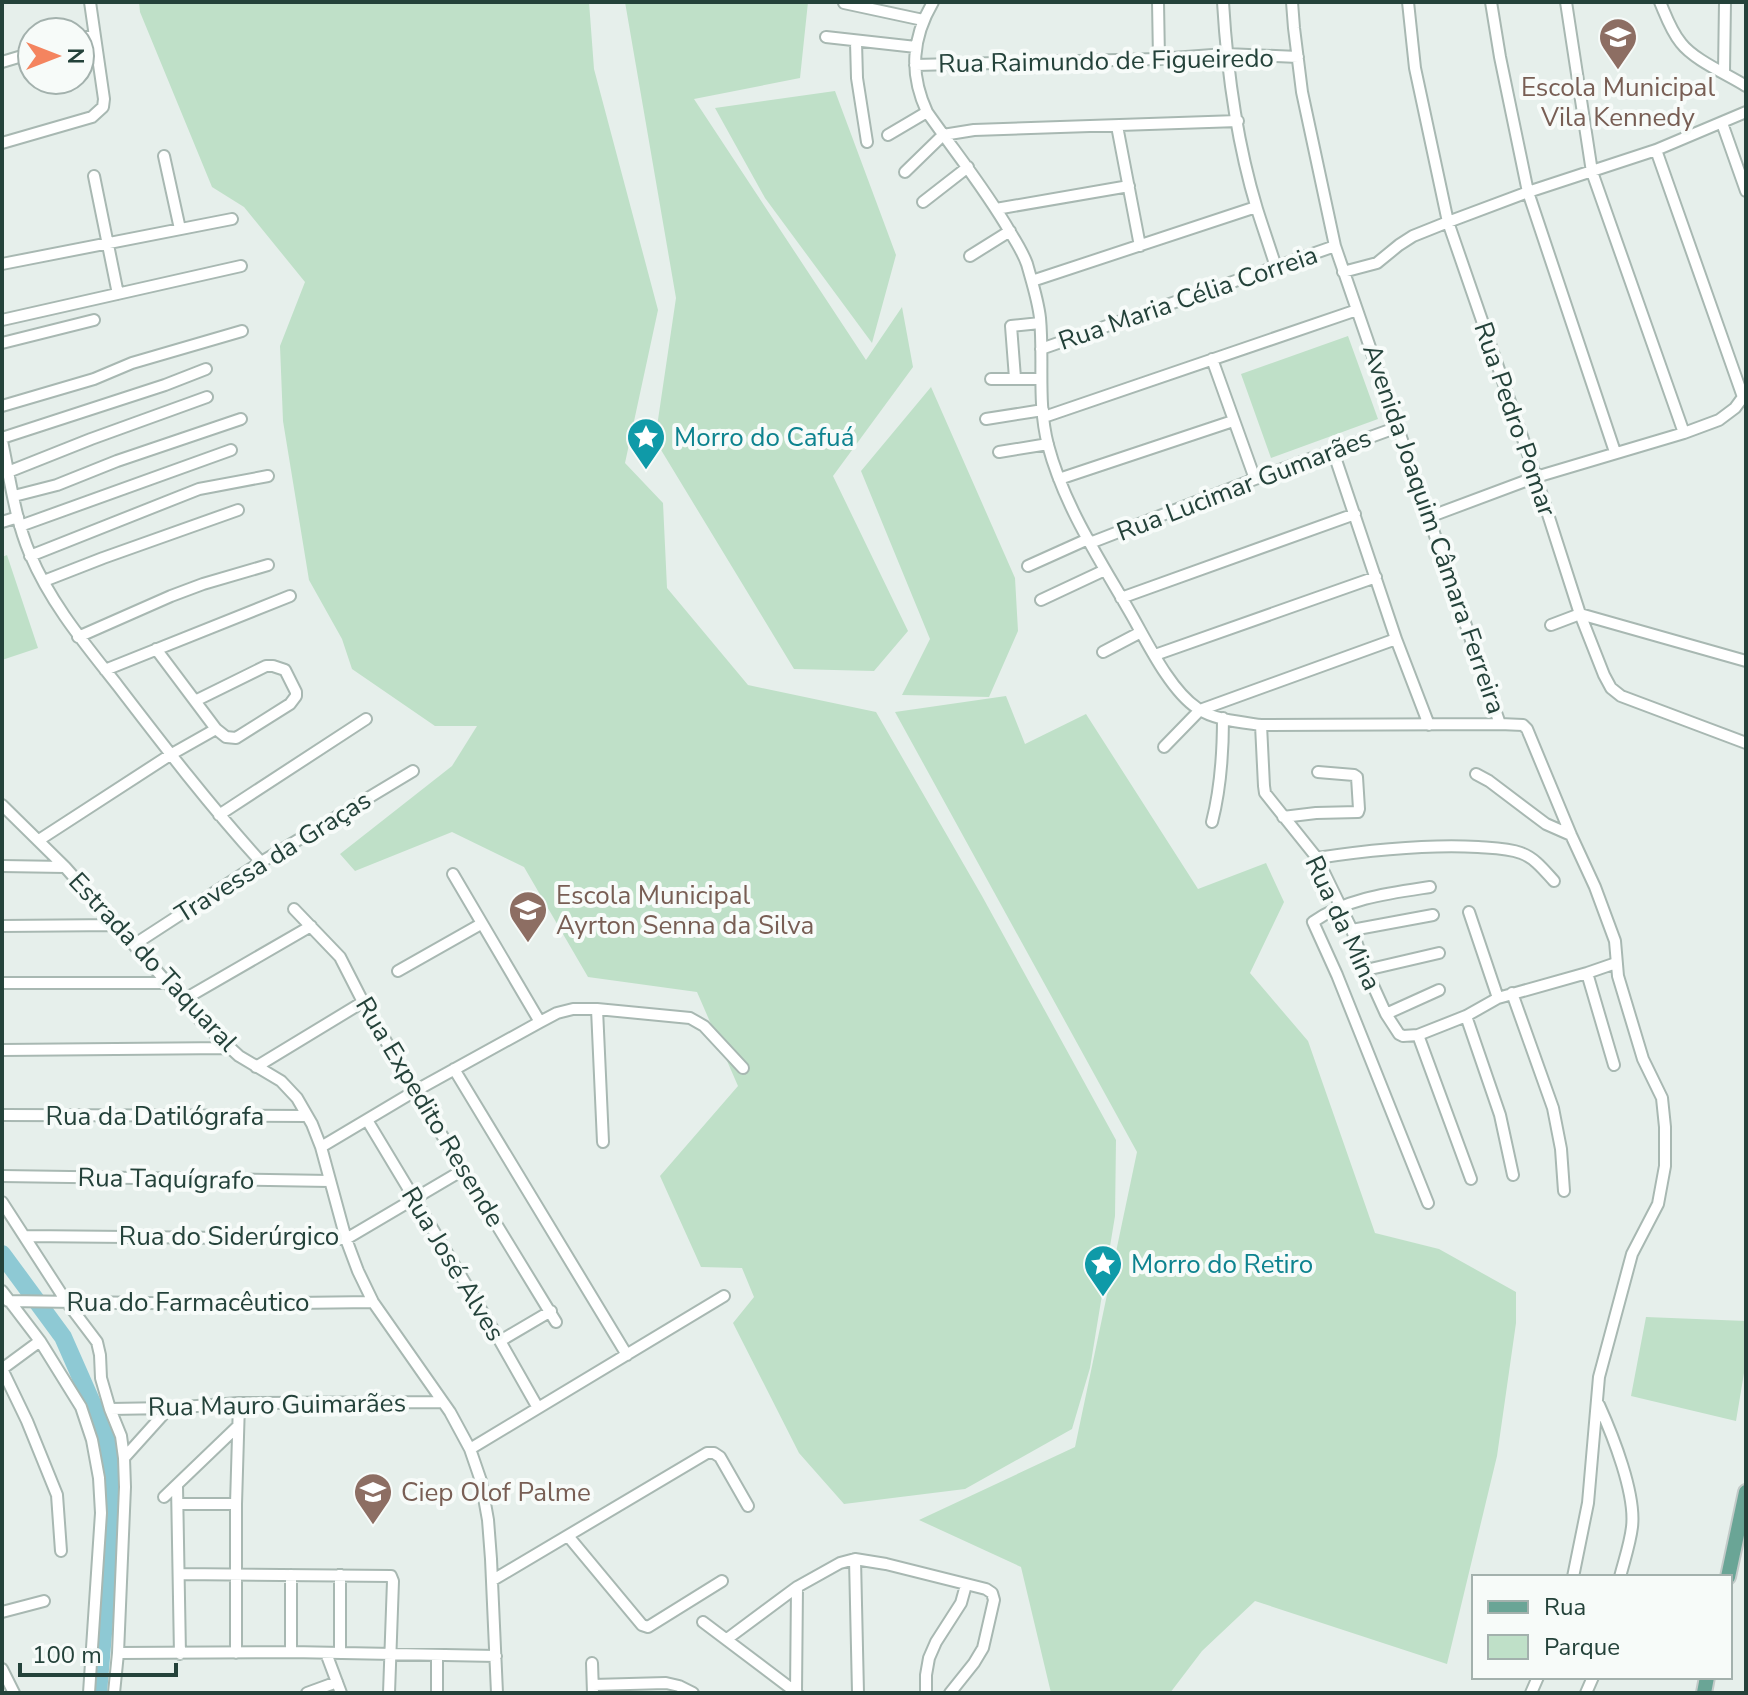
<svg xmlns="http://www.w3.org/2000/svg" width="1748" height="1695" font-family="'Nunito Sans',sans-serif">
<rect width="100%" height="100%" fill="#e6efeb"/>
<!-- green -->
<path fill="#bfe0c8" d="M139,2h450l5,67 64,241 -33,153 38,40 4,85 81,97 128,27 106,184 134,244 -1,76 -25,152 -18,61 -107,60 -121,15 -45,-51 -66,-130 21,-26 -12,-29 -41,-1 -41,-91 78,-90 -41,-94 -109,-15 -64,-110 -72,-35 -97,39 -15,-17 112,-88 25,-40h-42l-83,-57 -10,-30 -33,-59 -26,-159 -3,-75 25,-64 -61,-75 -32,-20 -72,-175z
M625,2h183l-8,76 -106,21 172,261 36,-53 11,60 -80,109 75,155 -34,40 -80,-2 -139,-229 21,-142z
M835,91l61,164 -24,88 -107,-145 -50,-90z
M1348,336l30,83 -107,39 -30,-84z
M931,387l84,191 3,53 -29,66 -87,-2 28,-56 -69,-168z
M7,555l31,93 -36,12v-103z
M1006,696l19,48 61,-30 112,175 68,-26 18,39 -34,71 58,68 67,192 64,16 77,43v31l-19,133 -50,208 -192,-63 -53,50 -32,42h-119l-30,-126 -102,-47 156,-73 62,-295 -242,-440z
M1646,1317l100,4v40l-10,60 -105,-25z"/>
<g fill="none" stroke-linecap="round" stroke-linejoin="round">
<!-- river -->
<path stroke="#8ec9d4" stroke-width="18" d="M2,1254l61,83 44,100 7,51 -4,63 -12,142"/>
<!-- minor casing -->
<g stroke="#a8b8b2" stroke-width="14">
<path id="minor" d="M933,2c-21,36 -24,71 -6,110 28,40 59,78 83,120 7,11 13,21 17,32 5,18 11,36 13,54 4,42 -3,85 8,127 16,61 52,115 83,169 16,28 39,76 66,94 17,12 43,14 64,17l239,-1 23,1 4,4 44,106 24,52 20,54 3,35 25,83 19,39 3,29v39l-7,38 -26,50 -33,123 -11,126 -15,74
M1158,2l1,57
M1223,2c4,68 14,141 34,207 6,19 13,39 19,58
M1292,2l2,26 8,64 33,154 165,478
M1408,2l7,66 33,154 88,255 44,137 24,61 7,13 10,8 125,47
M1491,2l9,55 28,135 87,260
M1566,2l26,170 92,261
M1660,2c6,14 11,29 21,41 13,17 46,31 65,43
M844,3l79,17
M826,37l90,10
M80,39l14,-4
M856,42l1,36 10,64
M2,62l30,-9
M915,65l244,-6 67,-5 72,3
M1724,72l1,-70
M1722,123l24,68
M1117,126l23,120
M888,135l39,-23
M2,143l90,-26 11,-10 1,-8 -14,-97
M1656,150l87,247
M164,156l16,73
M905,172l38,-37 31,-5 264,-9
M94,176l24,118
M923,202l45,-35
M996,209l133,-23
M970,256l40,-25
M2,264l230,-45
M1343,272l34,-9 22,-18 14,-9 35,-14 80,-30 128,-42 90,-38
M1032,281l224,-74
M2,320l239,-54
M2,343l92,-23
M1041,349l294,-103
M1212,359l43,120
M1015,378l-4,-52 29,-3
M991,379h50
M2,406l92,-27 38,-16 110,-32
M1044,417l313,-107
M986,419l57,-9
M2,438l163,-53 41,-16
M2,441c8,38 13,78 28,113 21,50 55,90 88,132 46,60 92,120 143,176
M1333,451l63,188 33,86
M999,452l49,-8
M8,472l83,-33 116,-42
M1059,479l174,-58
M14,496l43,-11 60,-24 124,-42
M1429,517l107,-40 148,-44 35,-13 16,-12 11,-15
M2,522l16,-5
M20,526l211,-76
M1090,543l165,-64 143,-52
M30,556l169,-67 69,-13
M1028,566l60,-27
M44,581l59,-23 135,-48
M1121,598l234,-84
M1041,600l64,-30
M1551,625l29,-11 166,47
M78,637l93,-41 32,-12 65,-19
M156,649l60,80 10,8 10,1 54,-34 6,-8v-4l-11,-22 -12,-4h-7l-71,35
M1103,652l38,-20
M1155,655l221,-78
M105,670l185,-74
M1261,725l3,61 1,7 52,65 35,72 14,40 20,44 13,20 4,2 15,-1 48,-19 32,-18 89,-25 29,-10
M1164,747l36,-37 196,-71
M1476,774l13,7 57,43 25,11
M2,805l63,62 136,154 38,35 42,25 16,17 15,26 9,23 25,92 12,32 15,31 77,110 20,37 11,32 7,39 3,39 6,134
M219,815l147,-96
M1283,817l33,-4 42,-1 1,-3 -2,-32 -3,-2 -36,-3
M1212,822c9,-35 11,-68 11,-104
M39,840l131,-85 46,-26
M1317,858c53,-8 107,-14 161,-11 14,1 30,1 43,6 14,5 23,17 33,28
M2,866l63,1
M453,874l87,148
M294,909l46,48 23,45 52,89 141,231
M1469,912l29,86
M2,926l116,-1
M1352,930l81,-15
M135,944l123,-80 155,-93
M1366,970l73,-17
M398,971l83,-47
M1587,973l27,92
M2,983h166
M1512,993l41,115 8,41 3,42
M183,1000l128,-74
M597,1009l6,133
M1386,1014l53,-24
M1466,1016l34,99 13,60
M1418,1035l53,144
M2,1050l227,-2
M256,1067l107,-65
M454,1069l173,286
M2,1115l305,1
M367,1120l133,221 38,67
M321,1147l94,-56 125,-69 17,-9 16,-4h24l93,9 14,8 39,42
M2,1176l328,5
M2,1202l64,99 31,41 3,13 1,23 9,31 11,27 3,22 1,29 -7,166 -4,40
M1428,1203l-91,-228 -24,-53c34,-24 77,-29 117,-35
M25,1236l321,3 117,-69
M2,1291l38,50 41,66 11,33 7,38 2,35 -12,180
M8,1301l206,3 159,-2
M40,1341l-38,28 25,52 30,74 4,56
M500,1341l51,-30
M1599,1405c14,31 37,89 33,122 -2,17 -8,34 -12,50
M110,1409l59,-1 70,-5 204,-1
M470,1449l254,-153
M124,1458l45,-50
M177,1486l3,168
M164,1497l74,-71
M178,1504h58
M568,1536l74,89 6,2 74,-46
M855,1559l3,134
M179,1574l212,2 2,5 -4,112
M291,1575v77
M340,1575v78
M493,1580l214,-127h7l6,4 28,49
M2,1612l42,-11
M703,1622l94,71
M727,1639l70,-52 43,-24 15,-4 31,5 100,25 6,4 2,7 -11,48 -9,15 -24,30
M118,1653l173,-1 205,4
M236,1653v-149l3,-101
M326,1653l15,40
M437,1655v38
M592,1663l1,30
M2,1669l12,24
M593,1685l73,-2 13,3 14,7
M796,1692l1,-105
M307,1693l30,-11
M926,1693v-18l3,-17 7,-16 25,-39 5,-18
M1531,1693l7,-16
M1586,1693l7,-16"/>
</g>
<!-- major casing -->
<g stroke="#c2cac8" stroke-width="18">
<path id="major" d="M1728,1577l18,-85
M1704,1693l3,-16"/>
</g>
<!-- minor -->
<use href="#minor" stroke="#fff" stroke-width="10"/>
<!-- major -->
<use href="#major" stroke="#6aa596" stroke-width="14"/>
</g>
<!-- icons -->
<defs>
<g id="school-pin" transform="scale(2)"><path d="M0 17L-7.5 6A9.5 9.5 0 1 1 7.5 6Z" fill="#8d6e63" stroke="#f7fbf9"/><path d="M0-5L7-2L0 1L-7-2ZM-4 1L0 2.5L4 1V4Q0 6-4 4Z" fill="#fff"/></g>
<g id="sight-pin" transform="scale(2)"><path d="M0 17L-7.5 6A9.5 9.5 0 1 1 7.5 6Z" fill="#0f9aa8" stroke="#f7fbf9"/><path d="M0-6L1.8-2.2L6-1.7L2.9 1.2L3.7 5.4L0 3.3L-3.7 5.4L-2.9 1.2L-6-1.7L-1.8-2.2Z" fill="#fff"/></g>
</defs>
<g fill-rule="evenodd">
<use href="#school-pin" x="1618" y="37"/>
<use href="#sight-pin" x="646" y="437"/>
<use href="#school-pin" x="528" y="910"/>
<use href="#sight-pin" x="1103" y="1264"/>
<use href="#school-pin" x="373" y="1492"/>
</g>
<g text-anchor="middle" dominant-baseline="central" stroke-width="8" stroke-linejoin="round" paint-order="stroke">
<!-- street labels -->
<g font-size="26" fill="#24423a" stroke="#f7fbf9">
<text transform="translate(1106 61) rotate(-1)">Rua Raimundo de Figueiredo</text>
<text transform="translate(1188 298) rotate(-19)">Rua Maria Célia Correia</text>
<text transform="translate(1515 419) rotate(71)">Rua Pedro Pomar</text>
<text transform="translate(1244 485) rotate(-21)">Rua Lucimar Gumarães</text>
<text transform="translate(1434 529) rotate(71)">Avenida Joaquim Câmara Ferreira</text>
<text transform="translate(273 857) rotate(-32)">Travessa da Graças</text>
<text transform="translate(1343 923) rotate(65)">Rua da Mina</text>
<text transform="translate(153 962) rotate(47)">Estrada do Taquaral</text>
<text transform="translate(430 1112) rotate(59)">Rua Expedito Resende</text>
<text x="155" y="1116">Rua da Datilógrafa</text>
<text transform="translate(166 1179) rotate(1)">Rua Taquígrafo</text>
<text x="229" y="1236">Rua do Siderúrgico</text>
<text transform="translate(453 1264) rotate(59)">Rua José Alves</text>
<text x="188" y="1302">Rua do Farmacêutico</text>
<text transform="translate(277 1405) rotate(-1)">Rua Mauro Guimarães</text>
</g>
<!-- education labels -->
<g font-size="26" fill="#785e54" stroke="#f7fbf9" text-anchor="start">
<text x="1618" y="87" text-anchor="middle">Escola Municipal<tspan x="1618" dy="30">Vila Kennedy</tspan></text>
<text x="556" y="895">Escola Municipal<tspan x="556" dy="30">Ayrton Senna da Silva</tspan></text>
<text x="401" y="1492">Ciep Olof Palme</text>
</g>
<!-- culture labels -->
<g font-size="26" fill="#0d838f" stroke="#f7fbf9" text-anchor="start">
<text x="674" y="437">Morro do Cafuá</text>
<text x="1131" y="1264">Morro do Retiro</text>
</g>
</g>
<!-- border -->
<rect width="1748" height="1695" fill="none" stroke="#24423a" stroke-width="8"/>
<!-- legend -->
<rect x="1472" y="1575" width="260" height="104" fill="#f7fbf9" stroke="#a3b1ad" stroke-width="2"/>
<rect x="1488" y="1601" width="40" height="12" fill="#6aa596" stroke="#a3b1ad" stroke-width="2"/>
<text x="1544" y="1615" font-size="24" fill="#24423a">Rua</text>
<rect x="1488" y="1635" width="40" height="24" fill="#bfe0c8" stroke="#a3b1ad" stroke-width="2"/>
<text x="1544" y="1655" font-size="24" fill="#24423a">Parque</text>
<!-- north arrow -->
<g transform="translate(56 56) rotate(90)"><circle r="38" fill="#f7fbf9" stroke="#a3b1ad" stroke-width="2"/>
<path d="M0-6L14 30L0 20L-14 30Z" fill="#f4845f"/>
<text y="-12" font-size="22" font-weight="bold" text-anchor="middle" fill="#24423a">N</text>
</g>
<!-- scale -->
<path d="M20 1663v12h156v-12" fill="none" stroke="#24423a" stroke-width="4"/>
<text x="32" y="1663" font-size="24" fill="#24423a" stroke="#f7fbf9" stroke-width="6" paint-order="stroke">100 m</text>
</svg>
